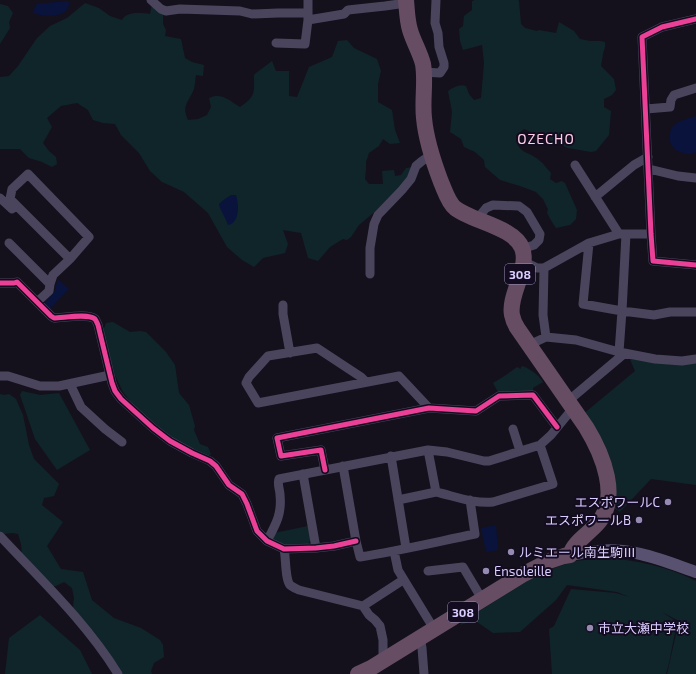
<svg xmlns="http://www.w3.org/2000/svg" width="696" height="674" font-family="'Exo 2','Noto Sans JP',sans-serif">
<rect width="100%" height="100%" fill="#14111c"/>
<!-- green -->
<path fill="#102529" d="M475,0h43l1,1 2,23 4,4 12,3 2,-1 17,3 3,-11 15,9 6,8 10,2h10l5,1v5l-2,7 -2,12 13,13 2,11 -4,5 -8,4v8l7,4 -2,24 -13,16 -5,1 -23,-4 -44,-19 -8,6c1,20 12,15 24,26 4,3 7,8 11,12l-1,6 6,4 6,-2 3,2 12,27 -1,9 -6,6 -14,3 -4,-6 -5,-9 1,-4 -5,-10 -7,-7 -16,-6 -20,-6 -15,-13 -1,-7 -9,-8 -11,-5 -3,-8 -11,-7 2,-20 -4,-21c6,-4 11,-7 18,-5l3,8 5,6 7,-2 3,-35 -2,-18 -19,5 -3,-9 -1,-12 4,-3 1,-10 8,-6v-9z
M85,3l14,5 11,8 12,4c5,-9 19,-7 28,-6l2,-10 11,9v11l3,6 -1,6 16,3 4,19 7,4 12,3 -1,11 -7,-1c-1,5 -1,10 -2,14 -5,13 -13,16 -6,31l10,-1 9,-4 4,-8 -2,-9c12,-6 20,2 31,9 16,-11 14,-14 14,-32l2,-2 16,-12 4,10h13v25l8,1 12,-30 23,-10 6,-16 9,-1 7,8 23,11 4,12 -3,13v18l14,8 3,20 5,13 -10,1 -7,-5 -4,7 -10,7 -3,9v8l-1,9 4,5h14l-1,-13 12,-1 1,6 6,-1 5,-7 7,-1 -2,8 -34,35 -18,15 -8,12 -4,3 -4,-1 -13,8 -12,14 -10,-3 -7,-25 -18,-3 5,14 -3,9 -22,5 -9,9 -12,-7 -15,-13 -19,-34 -24,-21 -22,-10 -12,-11 -11,-18 -18,-18 -6,-11 -12,-1 -10,-3 -5,-10 -11,-7 -16,3 -14,12 5,9 -9,16 6,8 7,6 1,7 -5,3 -10,-5 -13,-4 -9,-9h-20v-72l9,-1 9,-10 19,-28 13,-12 17,-8z
M0,4l8,2 5,7 -4,9 1,6 -10,16z
M113,322l17,10 10,-1 6,1 20,20 9,13 4,28 10,12 6,21 -1,4 6,14 8,3 3,7 -3,2 -42,-21 -33,-30 -10,-13 -8,-17 -12,-44 3,-8z
M629,357l67,5v123l-45,-6 -31,33 -9,-6 -29,-91 53,-44z
M523,366c8,4 15,8 20,16l-10,6v3l-35,1 -5,-9 13,-8 11,-8 4,2v-2z
M22,391l18,4 19,-2 31,57 -33,20 -22,-31 -15,-44z
M0,394l4,1 5,-1 7,5 7,16 6,30 5,14 25,25 -5,12 -10,2 -2,7 21,17 -16,24 14,23 22,3 9,28 22,18 27,10 19,12 3,5 1,12 -10,6 -3,8 1,3h-30l-49,-66 1,-10 -2,-10 -8,-6 -8,4h-5l-29,-32 -1,-10 -3,-10 -5,-1 -9,1 -4,-3z
M308,526l3,14 -3,4 -24,1 -11,-4 1,-8z
M606,558c31,2 62,9 90,23v93h-29l12,-53 -17,-9 15,10 -8,41 -3,11h-114l-3,-45 5,-3 17,-37 45,4 13,4 -12,-5 -50,-7 -11,15 -36,32 -27,1 -16,-11 -4,-1 -13,4 3,-4 71,-44 23,-10 18,-6z
M40,615l40,35 12,24h-87l4,-36z"/>
<!-- water -->
<path fill="#09133c" d="M65,1l5,1c-1,4 -2,6 -4,9 -7,6 -24,6 -32,2 0,-4 0,-6 3,-9z
M696,116v36c-3,1 -6,3 -9,2 -3,0 -6,-2 -9,-3 -2,-1 -4,-2 -5,-4 -5,-5 -4,-16 0,-21 5,-5 16,-8 23,-10z
M231,195h5c3,9 4,28 -8,30l-2,-5 -6,-12 -1,-4 3,-3z
M58,279l11,10 -19,20 -4,-3v-5l8,-8z
M496,525l2,25 -12,2 -5,-24z"/>
<g fill="none" stroke-linecap="round" stroke-linejoin="round">
<!-- street -->
<path stroke="#4a455d" stroke-width="9" d="M151,0l10,9 5,2 14,-2 60,2 12,3 26,-1h29
M696,19l-34,8 -20,10 9,197 2,27 43,4
M308,20l36,-6 4,-4 37,-4 21,-3
M276,43l29,1 3,-24v-20
M423,72l17,1 4,-6v-4l-5,-16 -1,-14 -3,-10 1,-23
M646,109l24,-2 1,-7 3,-5 22,-7
M575,165l44,69
M649,169l29,7 18,2
M595,197l39,-32 14,-8
M0,198l12,11
M477,219l9,-11 7,-3 26,1 8,6 13,22 -1,6 -5,5 -12,4
M9,243l41,41
M589,243l-6,61 39,7 32,4 16,-3h26
M523,261l14,7h7l45,-25 30,-9h32
M544,268l-1,47 3,22
M370,274v-26l4,-24 4,-9 24,-25 9,-11 5,-13 6,-5 9,-6
M0,283h14l3,-1 34,34 3,2c9,0 34,-5 41,1 1,1 2,4 3,6l14,58 3,8 6,8 32,29 17,13 22,12 18,8 6,5 13,19 13,9 5,10 10,27 10,10 17,8 32,-1 18,-2 22,-5
M37,302l12,-11 1,-7 3,-9 17,-16 19,-22 -61,-63 -16,15 -2,10 60,60
M283,305v9l7,39
M529,345l17,-8 30,3 43,12 36,7 27,2 14,-2
M619,352l3,-41 4,-77
M0,376h8l32,10h19l51,-11
M366,382l-5,-5 -44,-29 -49,8 -19,21 -3,6 12,20 141,-27 30,32
M70,384l11,23 24,22 17,13
M568,401l57,-48
M513,429l7,22
M428,450l8,42c18,4 38,12 57,10l60,-18 -13,-39
M391,456l15,92
M343,466l13,75 4,16c38,-6 76,-15 115,-23l-5,-34
M325,470l-4,-20 -40,6 -4,-18 152,-30 47,3 23,-15 34,-1 24,32
M303,474l13,74
M398,500l38,-8
M0,536c41,44 86,86 118,138
M267,541c9,-17 15,-27 13,-46 0,-6 -3,-10 -1,-16l149,-29 19,2 37,9h5l51,-16 11,-10 22,-27
M284,549c2,8 1,30 6,36 2,2 7,4 9,5l64,16 6,9 6,5 5,6 3,14v20
M394,551l4,19 36,59
M428,571l35,-4 19,32
M363,606l40,-26
M420,638l2,10 2,26"/>
<!-- secondary -->
<path stroke="#585270" stroke-width="12" d="M570,555c9,-1 19,-4 28,-4 34,-4 66,10 98,21"/>
<!-- highway -->
<path stroke="#664d63" stroke-width="16" d="M358,674l13,-6 151,-93 27,-14 15,-5 6,-1c4,-13 17,-20 26,-30 26,-26 6,-72 -10,-98l-68,-98c-3,-4 -5,-9 -6,-14 -4,-20 18,-47 10,-67 -8,-21 -51,-27 -67,-40 -7,-6 -10,-17 -14,-26 -8,-21 -15,-42 -17,-64 -2,-18 2,-37 -1,-54 -3,-12 -10,-23 -13,-34 -3,-10 -3,-20 -4,-30"/>
<!-- cycleway casing -->
<g stroke="#130c21" stroke-width="8">
<path id="cycleway" d="M696,19l-34,8 -20,10 9,197 2,27 43,4
M0,283h14l3,-1 34,34 3,2c9,0 34,-5 41,1 1,1 2,4 3,6l14,58 3,8 6,8 32,29 17,13 22,12 18,8 6,5 13,19 13,9 5,10 10,27 10,10 17,8 32,-1 18,-2 22,-5
M325,470l-4,-20 -40,6 -4,-18 152,-30 47,3 23,-15 34,-1 24,32"/>
</g>
<!-- cycleway -->
<use href="#cycleway" stroke="#ea4096" stroke-width="5"/>
</g>
<!-- markers -->
<g fill="#958bb0" stroke="#130c21" stroke-width="1.5">
<circle cx="668" cy="502" r="4"/>
<circle cx="639" cy="520" r="4"/>
<circle cx="511" cy="552" r="4"/>
<circle cx="486" cy="571" r="4"/>
<circle cx="590" cy="628" r="4"/>
</g>
<g text-anchor="middle" dominant-baseline="central" stroke-width="4" stroke-linejoin="round" paint-order="stroke">
<!-- shield labels -->
<g fill="#130c21" stroke="#9e93bc" stroke-width="1">
<rect x="505" y="264" width="30" height="20" rx="3"/>
<rect x="448" y="602" width="30" height="20" rx="3"/>
</g>
<g font-size="12" font-weight="bold" fill="#dacdff">
<text x="520" y="274">308</text>
<text x="463" y="612">308</text>
</g>
<!-- poi labels -->
<g font-size="13" fill="#dacdff" stroke="#130c21" text-anchor="start">
<text x="660" y="502" text-anchor="end">エスポワールC</text>
<text x="631" y="520" text-anchor="end">エスポワールB</text>
<text x="519" y="552">ルミエール南生駒Ⅲ</text>
<text x="494" y="571">Ensoleille</text>
<text x="598" y="628">市立大瀬中学校</text>
</g>
<!-- neighbourhood labels -->
<g font-size="14" letter-spacing="1" fill="#ffcfe6" stroke="#130c21">
<text x="546" y="138">OZECHO</text>
</g>
</g>
</svg>
